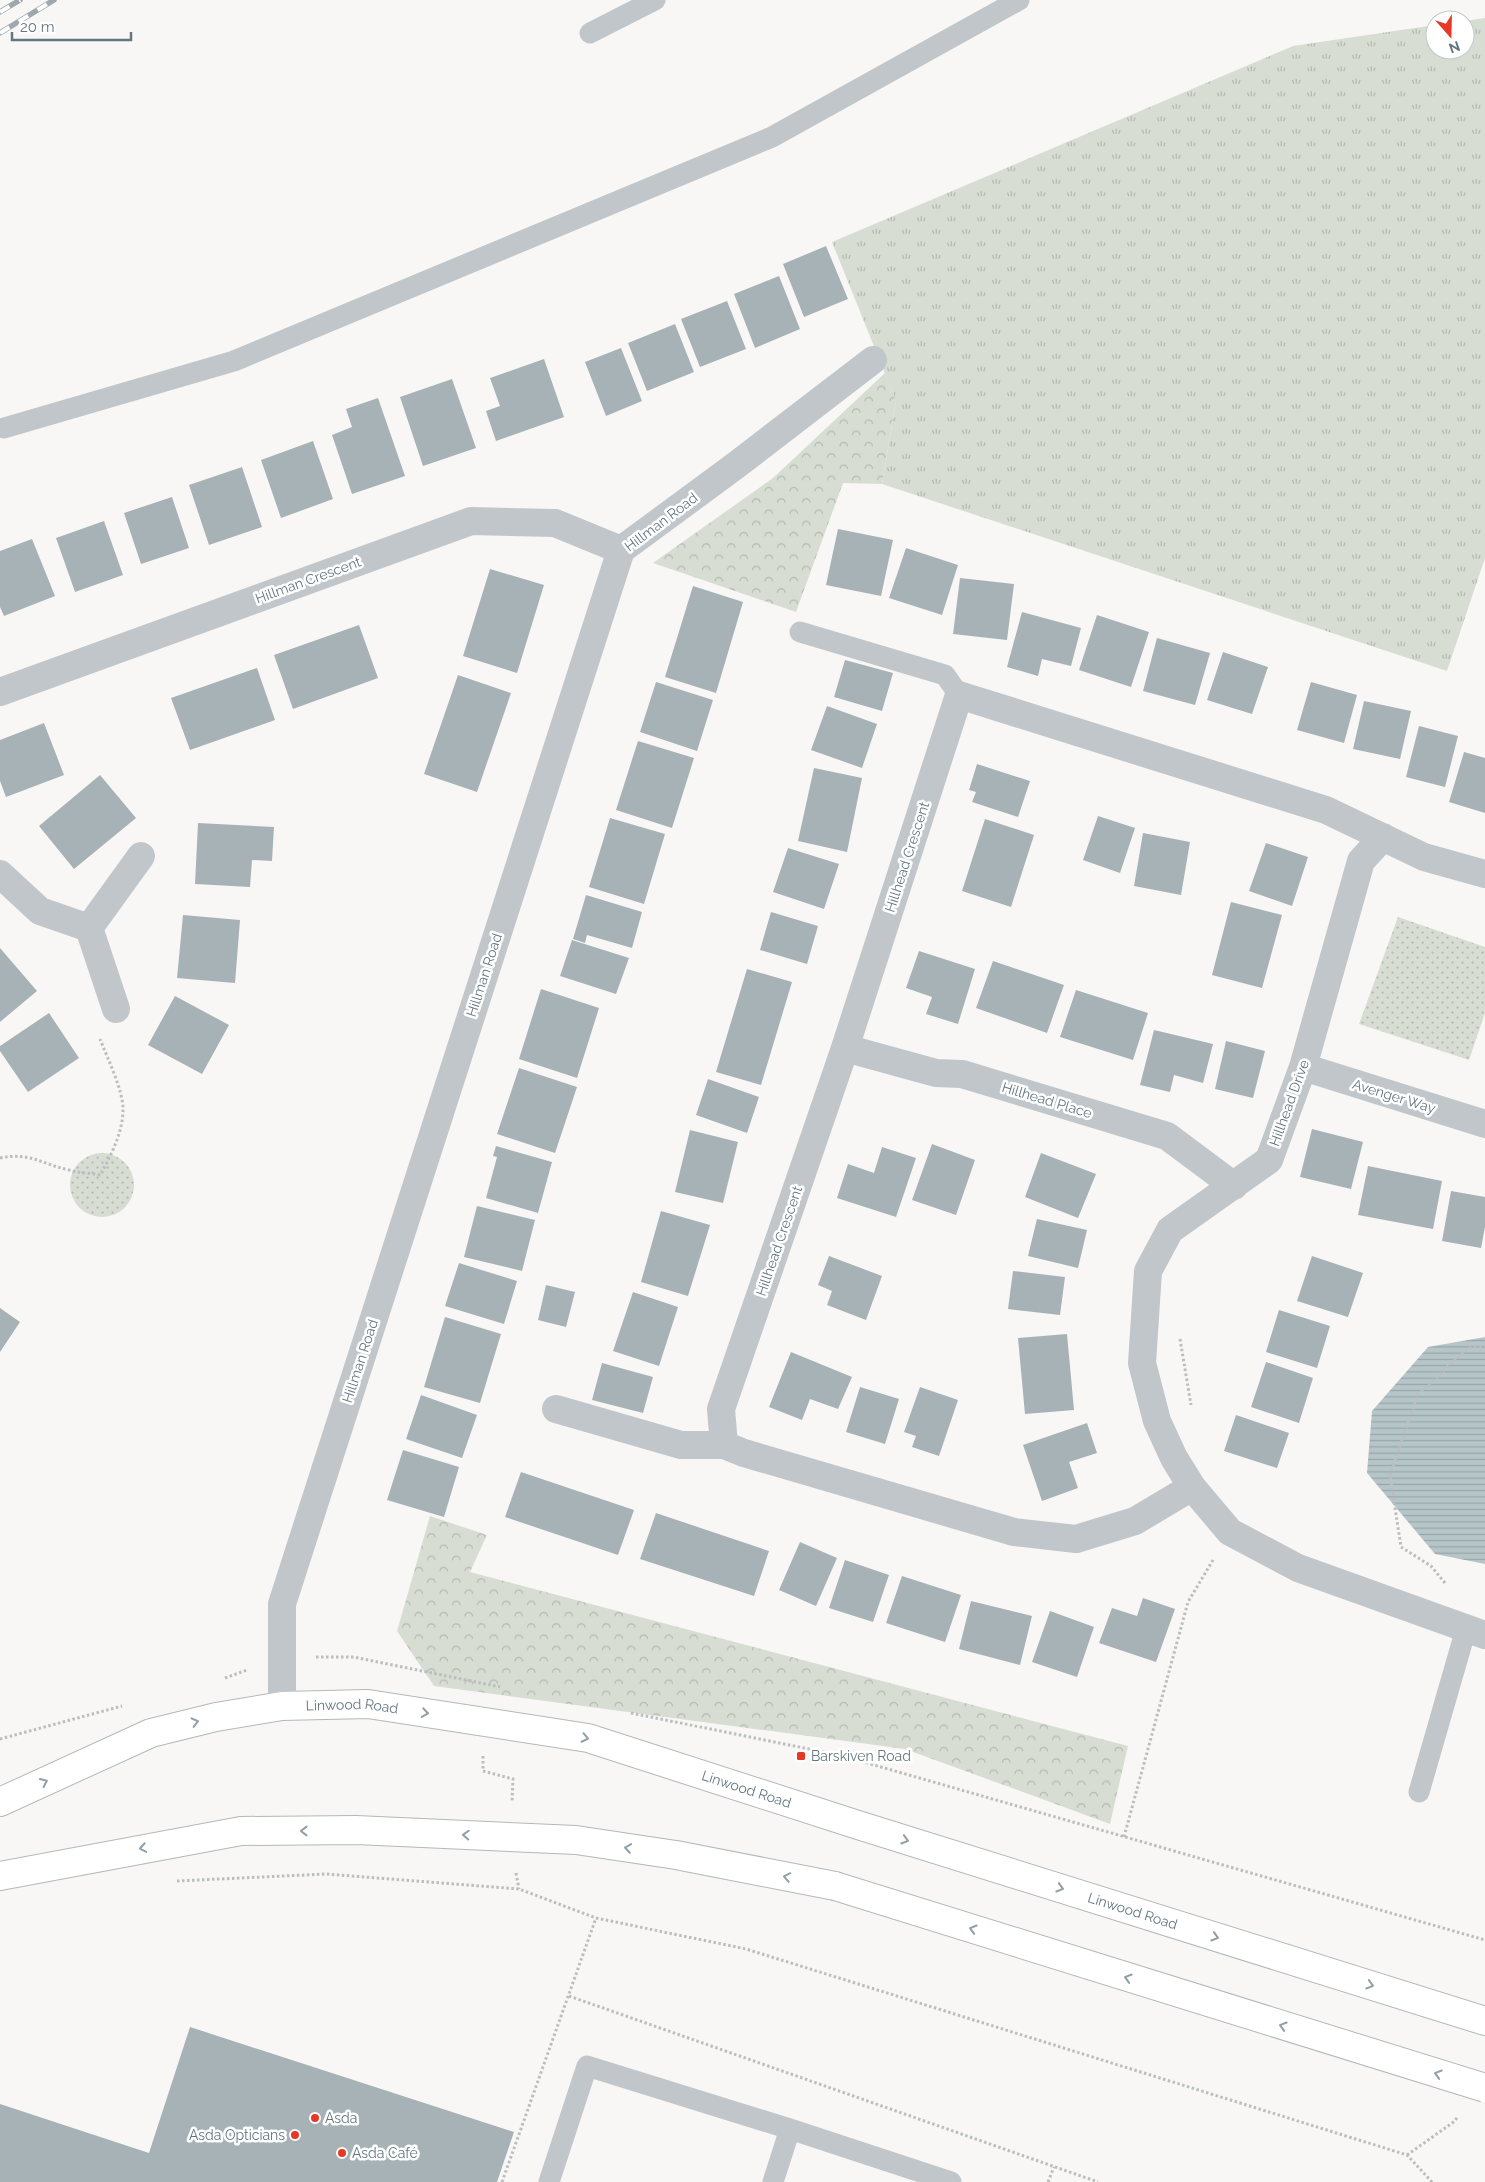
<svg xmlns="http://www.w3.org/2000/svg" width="1485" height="2182" font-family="Raleway,sans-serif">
<defs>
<pattern id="grass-tufts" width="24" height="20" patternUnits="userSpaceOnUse" patternTransform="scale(1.25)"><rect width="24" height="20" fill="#d8ddd4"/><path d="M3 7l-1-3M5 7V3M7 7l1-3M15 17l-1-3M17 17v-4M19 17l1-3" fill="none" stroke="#b3b8b1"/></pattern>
<pattern id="forest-crowns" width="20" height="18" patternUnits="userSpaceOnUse" patternTransform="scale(1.25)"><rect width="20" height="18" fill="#d8ddd4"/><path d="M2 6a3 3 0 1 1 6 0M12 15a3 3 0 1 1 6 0" fill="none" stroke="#b3b8b1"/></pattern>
<pattern id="park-dots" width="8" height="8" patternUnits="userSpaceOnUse" patternTransform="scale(1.25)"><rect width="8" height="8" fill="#d8ddd4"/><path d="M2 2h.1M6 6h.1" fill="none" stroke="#b3b8b1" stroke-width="1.8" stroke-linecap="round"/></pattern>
<pattern id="water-rules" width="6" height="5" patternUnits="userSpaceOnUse" patternTransform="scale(1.25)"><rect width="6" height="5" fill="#b6c6c8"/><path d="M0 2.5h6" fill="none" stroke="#97a6a8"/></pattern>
</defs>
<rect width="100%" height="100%" fill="#f8f7f5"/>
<!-- grass -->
<path fill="url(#grass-tufts)" d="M1485,18v540l-38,113 -565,-187 14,-83 -64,-159 461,-196 142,-21v25h30v-29z"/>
<!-- forest -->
<path fill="url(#forest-crowns)" d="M885,373l11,28 -14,83 -39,-1 -47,129 -143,-49 120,-85z
M430,1516l57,19 -17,37 658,174 -18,78 -205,-75 -471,-63 -37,-55z"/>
<!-- park -->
<path fill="url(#park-dots)" d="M1398,917l87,30v66l-16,47 -110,-36z
M70 1185a32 32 0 1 1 64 0a32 32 0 1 1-64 0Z"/>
<!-- water -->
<path fill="url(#water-rules)" d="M1485,1337v227l-50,-10 -68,-81 5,-62 56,-64z"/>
<!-- building -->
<path fill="#a7b2b6" d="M826,246l22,53 -44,18 -21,-53z
M779,276l21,53 -45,19 -21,-54z
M727,301l19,48 -46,18 -19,-48z
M675,324l19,48 -47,19 -19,-48z
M621,348l21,53 -36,15 -21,-54z
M544,359l20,58 -68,24 -10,-30 14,-5 -10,-28z
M452,379l24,69 -53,18 -23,-69z
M378,398l27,78 -53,18 -20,-59 20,-8 -6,-18z
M313,441l20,58 -52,19 -20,-58z
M242,467l20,60 -53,18 -20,-60z
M172,497l17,51 -48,16 -17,-51z
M104,521l19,54 -48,17 -19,-54z
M838,529l55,11 -12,56 -55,-11z
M32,539l23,57 -51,20 -4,-9v-56z
M906,548l52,17 -16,50 -53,-17z
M490,569l54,16 -27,88 -54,-17z
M960,578l54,6 -7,56 -54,-6z
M693,586l50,16 -27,91 -51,-16z
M1022,612l59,16 -10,38 -29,-7 -4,17 -31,-9z
M1097,615l52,17 -18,55 -52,-17z
M359,625l19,53 -85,31 -19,-54z
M1157,638l53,15 -15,52 -52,-14z
M1223,652l45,15 -16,47 -45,-14z
M845,660l48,13 -11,38 -48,-14z
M257,668l18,52 -85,30 -19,-52z
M458,675l53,18 -34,99 -53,-18z
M656,682l57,18 -16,51 -57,-19z
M1311,682l46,13 -13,48 -47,-13z
M1364,701l47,10 -11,48 -47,-10z
M827,706l50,18 -15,44 -51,-18z
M44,723l20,52 -58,22 -6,-16v-41z
M1419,726l39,10 -13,51 -39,-10z
M638,741l56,17 -22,70 -56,-18z
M1464,752l21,6v55l-36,-11z
M977,764l53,17 -12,36 -46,-15 4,-10 -7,-2z
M814,768l48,10 -15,74 -49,-11z
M100,775l36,43 -62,51 -35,-43z
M1098,816l37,12 -15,45 -37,-13z
M610,818l55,16 -21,70 -55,-17z
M985,819l49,16 -23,72 -49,-16z
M198,823l76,4 -2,34 -20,-1 -2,27 -55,-3z
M1143,833l47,9 -9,53 -47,-9z
M1266,843l42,14 -16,49 -43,-15z
M788,848l51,16 -15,45 -51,-17z
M586,895l56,17 -10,36 -45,-13 -2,8 -12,-4z
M1231,902l51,13 -20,73 -50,-13z
M771,912l47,14 -11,38 -47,-14z
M183,915l57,5 -5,63 -58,-5z
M572,940l57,18 -13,36 -56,-18z
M0,948l37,43 -37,31z
M919,951l56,18 -17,55 -32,-10 6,-17 -26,-9z
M993,961l71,24 -17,48 -71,-25z
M747,969l45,13 -31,103 -45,-13z
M541,989l58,19 -22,70 -58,-19z
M1076,990l72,23 -15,47 -73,-23z
M175,996l54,29 -27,49 -54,-29z
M49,1013l30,45 -51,34 -28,-41v-5z
M1154,1030l59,14 -10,39 -29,-8 -4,17 -30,-7z
M1226,1041l39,10 -12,47 -38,-9z
M519,1068l58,19 -22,66 -58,-19z
M708,1079l51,18 -12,36 -51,-18z
M1312,1129l51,13 -12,47 -51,-12z
M690,1130l48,12 -15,61 -48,-11z
M932,1144l43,16 -19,55 -44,-15z
M496,1146l56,16 -14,51 -52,-15 11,-41 -4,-1z
M882,1147l34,11 -20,59 -59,-19 11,-34 26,9z
M1041,1153l55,21 -18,44 -53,-21z
M1368,1166l74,15 -9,48 -75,-14z
M1451,1191l34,6v30l-4,21 -39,-7z
M477,1206l58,14 -13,51 -58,-14z
M661,1211l49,14 -22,71 -47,-14z
M1037,1219l50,11 -9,38 -50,-12z
M829,1256l53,20 -16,44 -39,-15 5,-14 -14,-6z
M1312,1256l51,17 -15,44 -51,-16z
M459,1263l58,18 -13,43 -59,-18z
M1013,1271l52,6 -5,38 -52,-6z
M546,1285l29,7 -9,35 -28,-7z
M633,1292l45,15 -19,59 -46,-15z
M0,1308l20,14 -20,30z
M1279,1310l51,16 -13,42 -51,-16z
M445,1317l56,17 -21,69 -56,-16z
M1067,1334l7,76 -49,4 -7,-76z
M791,1352l61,25 -14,32 -28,-10 -8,21 -33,-13z
M1266,1362l47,16 -14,45 -48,-16z
M602,1363l51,14 -10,36 -51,-13z
M860,1387l39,12 -14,45 -39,-12z
M920,1387l38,13 -19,56 -27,-9 4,-11 -12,-4z
M421,1395l56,20 -15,43 -56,-19z
M1236,1415l53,18 -12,35 -53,-17z
M1087,1423l10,30 -28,9 9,26 -36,13 -19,-56z
M403,1450l56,17 -15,50 -57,-17z
M521,1472l113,38 -16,45 -113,-38z
M656,1513l113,38 -15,45 -114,-37z
M800,1542l37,16 -21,48 -37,-16z
M845,1560l44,15 -16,47 -44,-14z
M902,1576l59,19 -16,47 -59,-19z
M1143,1598l32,11 -19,53 -57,-19 13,-35 25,8z
M971,1601l61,15 -12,49 -61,-16z
M1050,1611l44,16 -17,50 -45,-15z
M190,2027l324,105 -17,50h-497v-78l149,49z"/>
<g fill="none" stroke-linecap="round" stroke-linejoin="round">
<!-- primary casing -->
<g stroke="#b2b8bb" stroke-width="30">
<g id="primary">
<path id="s1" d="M0,1802l151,-69 65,-16 66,-11 86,-2 220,34 270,87 627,196"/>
<path d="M0,1876l241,-45 115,-1 220,10 100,15 159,31"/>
</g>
</g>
<!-- path -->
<path stroke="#babec0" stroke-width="3" stroke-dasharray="2.5 2.5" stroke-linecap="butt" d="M0,1158c31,-6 41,6 69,12 10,3 21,3 31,5 11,-20 23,-42 23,-66 0,-19 -16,-52 -23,-70
M1180,1339l11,66
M1445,1583l-14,-17 -30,-19 -11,-72 28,-81 50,-46 17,-2
M316,1657h38l146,30
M225,1678l22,-8
M631,1713l208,42 646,185
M0,1739l122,-33
M483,1756v15l30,8 -1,23
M1124,1837l64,-235 25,-42
M516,1873l3,16
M177,1881l149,-7 193,15 77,29 150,31 661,206 25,27
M569,1996l529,186
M1407,2155l48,-34 3,-5
M502,2182l94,-264
M1048,2182l6,-15"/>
<!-- lane -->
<path stroke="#c0c6c9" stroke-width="21" d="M590,33l65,-33
M4,428l230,-67 538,-224 247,-137
M800,632l145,43 14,20
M1419,1792l47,-163
M549,2182l38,-116 203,63
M773,2182l17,-53 161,53"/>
<!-- street -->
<path stroke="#c0c6c9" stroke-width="28" d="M0,692l471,-171 84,2 66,27
M1383,837l-22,24 -58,206 -34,93 -99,70 -22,41 -6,92 15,58 17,37 18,29 38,45 68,36 187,67
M0,874l40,37 49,17
M116,1009l-27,-81 52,-72
M845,1048l91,25 26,1 205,62 67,50
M1303,1067l182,57
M556,1409l125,36h43l20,8 270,79 62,7 59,-18 57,-34
M724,1445l-3,-36 124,-361 114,-353 367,115 98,47 61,17
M282,1706v-102l339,-1054 114,-84 138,-106"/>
<!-- primary -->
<use href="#primary" stroke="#fff" stroke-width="28"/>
<!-- rail casing -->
<g stroke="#9fa9ad" stroke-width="5.5">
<path id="rail" d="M0,12l20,-12
M0,33l54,-33"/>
</g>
<!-- rail -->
<use href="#rail" stroke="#fff" stroke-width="4" stroke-dasharray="11" stroke-linecap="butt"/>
<!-- primary-bridge casing -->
<g stroke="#b2b8bb" stroke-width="30" stroke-linecap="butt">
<path id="primary-bridge" d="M835,1886l650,202"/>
</g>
<!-- primary-bridge -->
<use href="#primary-bridge" stroke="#fff" stroke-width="28"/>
</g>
<!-- one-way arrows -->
<defs><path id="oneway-chevron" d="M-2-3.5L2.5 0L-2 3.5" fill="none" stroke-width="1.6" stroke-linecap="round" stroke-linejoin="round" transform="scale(1.25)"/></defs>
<g stroke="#91a0a6">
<use href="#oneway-chevron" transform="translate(425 1713) rotate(9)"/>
<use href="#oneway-chevron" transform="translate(195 1722) rotate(-14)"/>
<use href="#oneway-chevron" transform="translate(585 1738) rotate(12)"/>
<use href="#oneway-chevron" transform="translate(44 1782) rotate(-25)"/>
<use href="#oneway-chevron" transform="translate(304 1831) rotate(180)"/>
<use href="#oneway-chevron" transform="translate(466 1835) rotate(-177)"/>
<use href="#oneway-chevron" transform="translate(905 1840) rotate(17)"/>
<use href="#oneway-chevron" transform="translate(143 1848) rotate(170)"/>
<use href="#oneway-chevron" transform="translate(628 1848) rotate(-171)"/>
<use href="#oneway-chevron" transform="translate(787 1877) rotate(-169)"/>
<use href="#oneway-chevron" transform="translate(1060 1888) rotate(17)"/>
<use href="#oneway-chevron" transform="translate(973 1929) rotate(-163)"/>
<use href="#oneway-chevron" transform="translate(1215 1937) rotate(17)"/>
<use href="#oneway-chevron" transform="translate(1128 1978) rotate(-163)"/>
<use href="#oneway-chevron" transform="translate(1370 1985) rotate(17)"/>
<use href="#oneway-chevron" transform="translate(1283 2026) rotate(-163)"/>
<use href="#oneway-chevron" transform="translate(1438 2074) rotate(-163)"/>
</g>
<!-- markers -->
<g fill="#e73826" stroke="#fff" stroke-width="2">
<rect x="796" y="1751" width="10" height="10" rx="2.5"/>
<circle cx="315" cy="2118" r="5"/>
<circle cx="295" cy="2135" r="5"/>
<circle cx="342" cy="2153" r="5"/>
</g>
<g text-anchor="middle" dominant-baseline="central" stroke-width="5" stroke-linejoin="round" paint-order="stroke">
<!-- street labels -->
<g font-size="14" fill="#627780" stroke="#fff">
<text transform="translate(661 522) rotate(-37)">Hillman Road</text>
<text transform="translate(308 580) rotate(-20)">Hillman Crescent</text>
<text transform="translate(907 857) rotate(-72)">Hillhead Crescent</text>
<text transform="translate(484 975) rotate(-72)">Hillman Road</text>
<text transform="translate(1394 1096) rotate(17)">Avenger Way</text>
<text transform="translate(1047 1100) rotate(17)">Hillhead Place</text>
<text transform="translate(1289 1103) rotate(-70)">Hillhead Drive</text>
<text transform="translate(779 1241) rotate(-71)">Hillhead Crescent</text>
<text transform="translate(360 1361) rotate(-72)">Hillman Road</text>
<text stroke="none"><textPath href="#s1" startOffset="370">Linwood Road</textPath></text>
<text stroke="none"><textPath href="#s1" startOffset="775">Linwood Road</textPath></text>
<text stroke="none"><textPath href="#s1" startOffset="1180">Linwood Road</textPath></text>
</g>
<!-- poi labels -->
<g font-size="14" fill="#627780" stroke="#fff" text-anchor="start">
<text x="811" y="1756">Barskiven Road</text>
<text x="325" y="2118">Asda</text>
<text x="285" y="2135" text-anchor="end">Asda Opticians</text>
<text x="352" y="2153">Asda Café</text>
</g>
</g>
<!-- north arrow -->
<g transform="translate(1450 35) rotate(160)"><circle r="24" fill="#ffffff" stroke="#c0c9cc"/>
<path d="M0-4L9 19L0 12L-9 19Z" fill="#e73826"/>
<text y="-8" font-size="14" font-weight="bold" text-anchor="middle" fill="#627780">N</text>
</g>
<!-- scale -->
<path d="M12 32v8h119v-8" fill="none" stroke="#627780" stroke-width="2.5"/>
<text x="20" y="32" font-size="15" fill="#627780" stroke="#ffffff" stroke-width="4" paint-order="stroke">20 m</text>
</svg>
